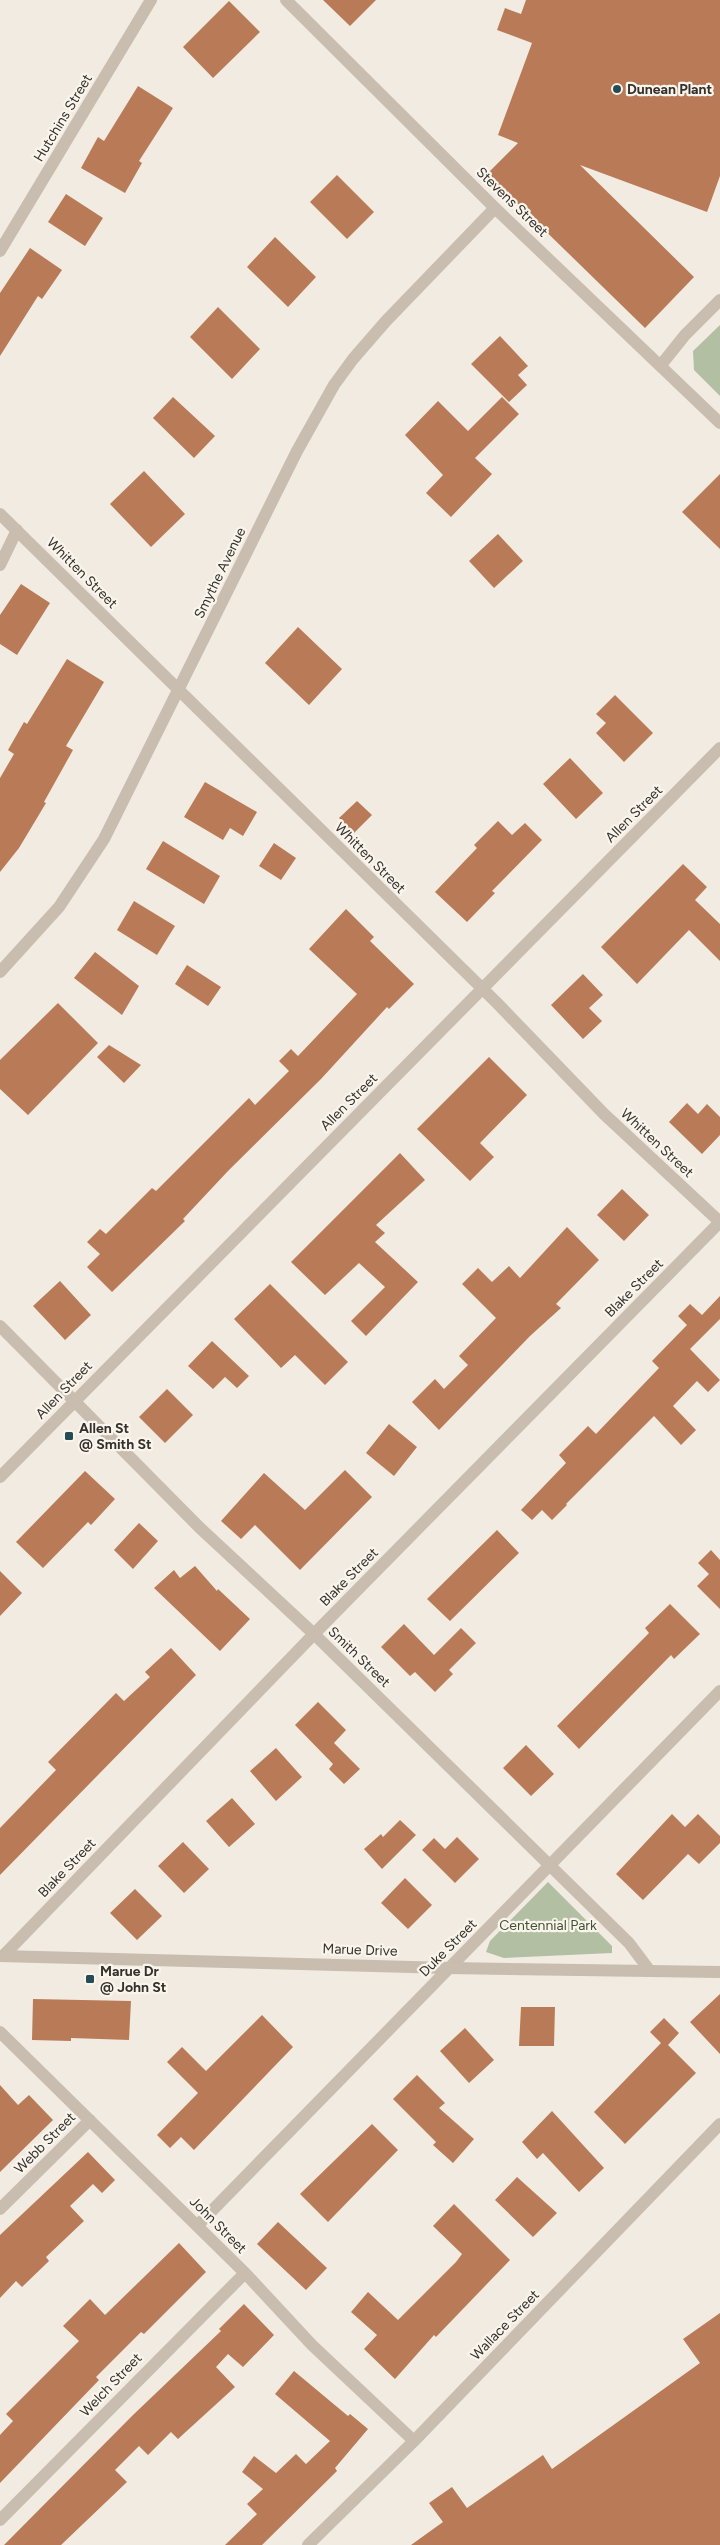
<svg xmlns="http://www.w3.org/2000/svg" width="720" height="2545" font-family="Figtree,sans-serif">
<rect width="100%" height="100%" fill="#f1ebe1"/>
<!-- green -->
<path fill="#b2bfa2" d="M720,325v71l-26,-26 -1,-19z
M548,1882l64,64v7l-108,5 -18,-6 4,-11z"/>
<!-- building -->
<path fill="#b97b57" d="M323,0h53l-26,26z
M526,0h194v176l-13,36 -127,-47 114,112 -49,51 -158,-154 31,-31 -20,-8 34,-92 -35,-13 8,-22 16,6z
M229,1l31,31 -47,46 -30,-31z
M138,86l35,22 -34,53 3,2 -17,30 -44,-25 17,-31 6,4z
M337,175l37,37 -27,27 -37,-37z
M66,194l37,24 -18,28 -37,-24z
M275,237l41,40 -28,30 -41,-40z
M30,248l32,22 -20,29 -4,-3 -38,60v-63z
M218,307l42,42 -28,30 -42,-42z
M500,336l28,30 -10,9 9,10 -18,17 -38,-38z
M173,397l42,39 -21,22 -41,-40z
M502,397l17,17 -44,44 17,16 -41,43 -25,-24 17,-18 -38,-40 33,-34 30,30z
M144,471l41,43 -34,33 -41,-43z
M720,474v75l-38,-37z
M498,534l25,27 -29,27 -25,-27z
M21,584l29,19 -33,52 -17,-11v-29z
M298,627l44,42 -33,36 -44,-42z
M67,659l37,23 -38,64 7,4 -29,52 2,1 -27,45 -19,24v-94l14,-24 -6,-4 16,-28 3,2z
M615,695l38,38 -29,29 -28,-29 10,-10 -10,-9z
M570,758l33,35 -27,26 -33,-35z
M205,782l52,30 -14,24 -13,-8 -7,12 -39,-23z
M357,801l15,14 -18,18 -15,-15z
M498,821l14,14 13,-12 17,17 -50,51 3,2 -28,29 -32,-30 42,-44 -3,-3z
M163,841l57,35 -16,28 -58,-35z
M274,843l22,15 -15,22 -22,-14z
M683,864l24,23 -12,13 25,24v37l-31,-31 -52,54 -36,-37z
M134,901l41,25 -18,29 -40,-25z
M346,909l28,28 -4,4 44,43 -25,25 -2,-2 -66,72 -93,92 -45,48 2,2 -73,71 -25,-25 13,-13 -13,-12 13,-13 6,5 46,-46 4,3 93,-93 6,7 34,-34 -10,-10 12,-12 7,7 59,-62 -48,-45z
M95,952l44,34 -17,29 -48,-37z
M187,965l34,22 -13,19 -33,-22z
M583,974l20,21 -14,13 13,13 -19,18 -32,-34z
M58,1003l40,40 -70,72 -28,-26v-29z
M109,1045l32,20 -17,18 -27,-26z
M489,1057l38,38 -47,48 14,14 -24,24 -53,-52z
M687,1103l11,11 9,-10 13,13v18l-18,19 -33,-32z
M400,1153l25,27 -49,45 9,8 -10,9 43,40 -52,54 -15,-15 34,-34 -26,-24 -34,32 -34,-33z
M622,1189l27,26 -25,26 -27,-26z
M567,1227l32,33 -43,44 5,4 -31,28 -91,94 -27,-28 23,-23 9,10 24,-24 -9,-9 37,-38 -34,-34 16,-16 14,14 17,-16 11,12z
M60,1281l31,34 -26,25 -32,-34z
M270,1284l78,78 -23,23 -30,-30 -14,13 -47,-49z
M720,1296v23l-30,30 30,31 -12,12 -11,-11 -24,25 23,24 -15,15 -27,-29 -88,88 1,1 -15,15 -10,-10 -10,10 -11,-10 45,-47 -7,-8 29,-29 8,8 63,-66 -7,-7 35,-36 -9,-9 12,-12 12,11z
M212,1341l37,35 -12,12 -12,-11 -12,12 -25,-23z
M167,1389l26,26 -28,28 -26,-26z
M389,1424l28,23 -23,29 -28,-23z
M345,1470l27,27 -72,73 -45,-45 -14,14 -20,-18 43,-48 41,37z
M85,1471l30,28 -24,26 -3,-3 -45,46 -27,-26z
M139,1523l19,18 -25,28 -19,-19z
M497,1530l22,23 -69,68 -23,-22z
M711,1550l9,10v49l-23,-23 12,-12 -11,-11z
M195,1566l22,25 1,-2 32,30 -30,32 -66,-63 20,-18 6,8z
M0,1571l22,22 -22,23z
M670,1604l30,30 -26,25 -3,-4 -92,94 -22,-23 92,-93 -4,-5z
M404,1624l30,31 27,-27 15,15 -27,27 4,4 -18,18 -20,-20 -5,4 -29,-29z
M171,1648l25,27 -196,200v-47l56,-58 -8,-8 68,-69 8,8 26,-24 -5,-5z
M318,1702l28,28 -12,13 26,26 -16,15 -15,-15 4,-5 -38,-39z
M526,1745l28,29 -23,22 -28,-28z
M276,1748l26,29 -26,24 -26,-30z
M232,1798l23,26 -26,23 -23,-26z
M672,1814l13,13 13,-13 22,22v7l-21,21 -11,-10 -45,46 -27,-26z
M400,1820l16,15 -34,34 -18,-20 17,-15 2,3z
M457,1837l22,22 -24,24 -33,-33 12,-12 11,11z
M183,1842l26,27 -25,24 -26,-27z
M405,1878l27,27 -24,24 -27,-26z
M135,1889l27,27 -25,24 -27,-27z
M720,1994v60l-30,-32z
M33,1999l98,2 -2,39 -58,-2v3l-39,-1z
M521,2007h34l-1,39h-35z
M262,2015l31,32 -99,103 -13,-13 -11,11 -13,-13 41,-42 -31,-31 15,-15 24,24z
M664,2018l15,15 -11,12 28,28 -71,71 -31,-32 67,-69 -11,-11z
M465,2028l29,32 -25,23 -29,-32z
M417,2075l28,28 -6,5 35,31 -21,24 -20,-18 3,-3 -43,-43z
M0,2085l18,20 11,-10 24,25 -53,52z
M552,2111l52,57 -25,24 -36,-39 -6,6 -15,-17z
M372,2124l26,26 -70,72 -28,-28z
M88,2152l27,28 -13,13 -9,-9 -23,22 14,15 -38,36 3,4 -27,26 -6,-6 -16,17v-63z
M517,2177l40,36 -24,24 -38,-37z
M454,2204l56,56 -74,77 -2,-2 -39,44 -31,-30 13,-14 -26,-23 17,-20 30,28 58,-58 6,-8 -29,-28z
M278,2222l49,46 -21,22 -49,-46z
M179,2243l27,29 -62,62 -3,-2 -45,45 3,3 -99,103v-48l13,-14 -7,-7 73,-73 -16,-15 27,-27 15,16z
M244,2304l30,31 -31,32 -15,-13 -12,13 19,20 -57,52 -7,-7 -23,23 -9,-9 -24,24 12,12 -66,63h-57l129,-130 88,-84 -2,-2z
M720,2313v232h-309l32,-23 -14,-19 23,-16 15,21 76,-53 9,14 148,-106 -17,-24z
M294,2371l54,45 2,-2 18,15 -33,39 2,3 -75,74h-37l32,-31 -10,-10 16,-15 -21,-17 12,-16 22,17 20,-19 10,10 24,-23 -55,-47z"/>
<g fill="none" stroke-linecap="round" stroke-linejoin="round">
<!-- minor -->
<path stroke="#c8bdae" stroke-width="12" d="M0,251l151,-251
M661,365l24,-30 35,-35
M0,514l497,489 107,111 116,108
M0,565l17,-35
M0,972l59,-65 45,-68 193,-388 37,-66 19,-26 33,-38 109,-113
M0,1326l199,201 115,107 315,309 21,28
M3,1956l311,-322 406,-412
M0,2032l245,241 67,72 102,96
M0,2209l90,-89
M197,2226l523,-535
M0,2520l245,-247
M308,2545l106,-104 306,-317"/>
<!-- tertiary -->
<path stroke="#c8bdae" stroke-width="12" d="M286,0l209,208 225,215
M0,1477l720,-729
M0,1956l448,12 272,4"/>
</g>
<!-- markers -->
<g fill="#254c55" stroke="#f9f5ed" stroke-width="2">
<circle cx="617" cy="89" r="5"/>
<rect x="64" y="1431" width="10" height="10" rx="2.5"/>
<rect x="85" y="1974" width="10" height="10" rx="2.5"/>
</g>
<g text-anchor="middle" dominant-baseline="central" stroke-width="4.5" stroke-linejoin="round" paint-order="stroke">
<!-- poi labels -->
<g font-size="14" font-weight="bold" fill="#37312b" stroke="#f9f5ed" text-anchor="start">
<text x="627" y="89">Dunean Plant</text>
<text x="79" y="1428">Allen St<tspan x="79" dy="16">@ Smith St</tspan></text>
<text x="100" y="1971">Marue Dr<tspan x="100" dy="16">@ John St</tspan></text>
</g>
<!-- street labels -->
<g font-size="14" fill="#37312b" stroke="#f9f5ed">
<text transform="translate(63 118) rotate(-59)">Hutchins Street</text>
<text transform="translate(512 202) rotate(44)">Stevens Street</text>
<text transform="translate(82 573) rotate(45)">Whitten Street</text>
<text transform="translate(220 573) rotate(-64)">Smythe Avenue</text>
<text transform="translate(634 814) rotate(-45)">Allen Street</text>
<text transform="translate(370 858) rotate(45)">Whitten Street</text>
<text transform="translate(349 1102) rotate(-45)">Allen Street</text>
<text transform="translate(657 1143) rotate(43)">Whitten Street</text>
<text transform="translate(634 1288) rotate(-45)">Blake Street</text>
<text transform="translate(64 1390) rotate(-46)">Allen Street</text>
<text transform="translate(349 1577) rotate(-45)">Blake Street</text>
<text transform="translate(359 1657) rotate(44)">Smith Street</text>
<text transform="translate(67 1868) rotate(-46)">Blake Street</text>
<text transform="translate(448 1948) rotate(-45)">Duke Street</text>
<text transform="translate(360 1950) rotate(2)">Marue Drive</text>
<text transform="translate(45 2143) rotate(-45)">Webb Street</text>
<text transform="translate(218 2225) rotate(45)">John Street</text>
<text transform="translate(505 2325) rotate(-46)">Wallace Street</text>
<text transform="translate(111 2385) rotate(-46)">Welch Street</text>
</g>
<!-- park labels -->
<g font-size="14" fill="#435332" stroke="#f9f5ed">
<text x="548" y="1925">Centennial Park</text>
</g>
</g>
</svg>
